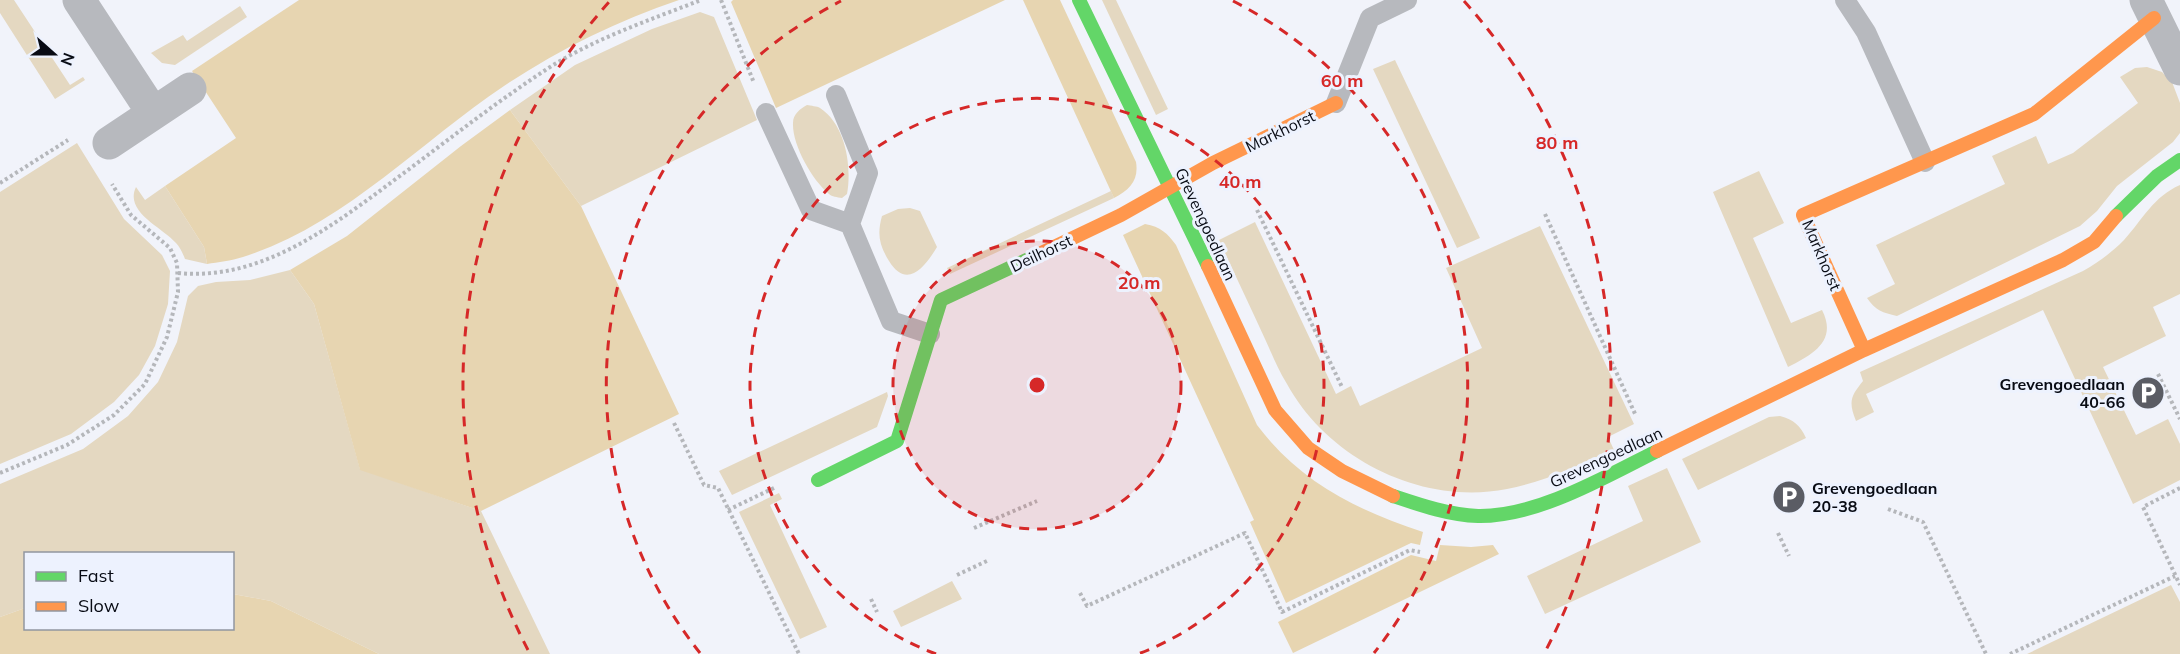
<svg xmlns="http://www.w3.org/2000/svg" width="2180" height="654" font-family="Mulish,sans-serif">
<rect width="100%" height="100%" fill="#f1f3fa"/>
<!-- green -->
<path fill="#e4d8c1" d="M0,0h14l56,85 13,-8 2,3 -30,19 -55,-86z
M1102,0h14l52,109 -12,6z
M240,6l7,11 -72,48 -13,-2 -11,-10 32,-18 4,6z
M700,12l14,5 43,103 -176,86 -71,-96 65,-45 77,-36z
M1395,60l85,178 -23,10 -84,-179z
M2147,67l15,5 10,10 8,21v30l-7,9 -56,44 -20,25 -17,15 -183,90c-14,-3 -22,-6 -30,-18l28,-14 -19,-39 129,-61 -13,-28 44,-20 12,28 25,-11 65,-50 -18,-26 15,-9z
M807,105c4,1 10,1 13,3 26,17 32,59 27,86l-5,4c-5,-1 -10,-1 -13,-4 -17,-14 -37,-49 -36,-71 0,-9 7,-14 14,-18z
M77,143l47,76 38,36 8,16 -2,33 -13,42 -16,29 -25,27 -43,32 -71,30v-272z
M1759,171l25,52 -31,15 38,85 31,-13c16,31 -10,45 -34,57l-75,-175z
M2180,185v109l-27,13 13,29 -63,31 33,68 32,-16 12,25v36l-47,24 -90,-194 -177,84 8,18 -18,9c-8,-20 -5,-25 7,-40l-3,-9 223,-101c16,-9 28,-18 41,-31 19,-21 29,-43 56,-55z
M165,186l39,61 3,17 -22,-5c-2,-5 -5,-12 -9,-16 -14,-16 -52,-31 -40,-56l9,13z
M1111,191l3,7 -164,76 -3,-6z
M910,208l10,3 17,36c-12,20 -30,43 -48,14 -10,-16 -12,-27 -7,-45l16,-7z
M1255,222l81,172 15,-8 9,20 122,-58 -36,-80 94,-42 94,198 -26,13 6,13c-35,15 -70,32 -107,39 -85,17 -179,-30 -220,-105 -9,-14 -15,-30 -22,-45 -15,-33 -31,-66 -46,-99z
M290,270l24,34 46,165 121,42 69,143h-171l-108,-53 -38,-7 -1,-40h-206l-1,54 -25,9v-133l83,-35 45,-33 30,-34 19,-40 11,-46 10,-10 18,-4 34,-2z
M887,392l1,4 -11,31 -145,68 -13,-24z
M1780,416c14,4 20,9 26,22l-108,52 -16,-31 87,-42z
M1667,468l34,74 -156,72 -18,-38 116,-55 -15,-35z
M779,493l3,6 -12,6 57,122 -27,12 -61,-127z
M952,581l10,18 -61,28 -8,-16z
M2171,585l9,17v52h-153z"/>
<!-- forest -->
<path fill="#e7d5b1" d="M299,0h380c-62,21 -121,50 -175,86 -85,57 -162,140 -261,171 -12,4 -25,5 -36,7l-3,-17 -39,-61 71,-48 -44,-67z
M733,0h272l-229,108 -45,-106z
M1023,0h37l76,162c3,18 -6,28 -22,36z
M510,110l71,96 98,208 -198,97 -121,-41 -46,-166 -24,-34 57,-34 114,-90z
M1145,224c16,3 22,9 31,21l81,180c43,57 99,85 166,107l-3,13 -9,-2 -125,60 -36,-81 4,-2 -131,-285z
M1440,545l31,2 22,-2 6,9 -206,99 -15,-31 133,-67 25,6z
M233,594l38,7 108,53h-379v-37l25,-9 1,20h206z"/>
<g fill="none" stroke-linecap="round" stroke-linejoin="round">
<!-- path -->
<path stroke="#b5b7bb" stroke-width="4" stroke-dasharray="3 3" stroke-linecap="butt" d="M721,0l33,83
M0,183l68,-43
M1257,210l85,177
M1545,214l91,202
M178,273c88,9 163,-54 230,-103 45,-34 89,-68 136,-99 46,-31 106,-51 157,-71
M2158,374l22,45
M674,423l30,62 14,3 81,166
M0,473l67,-28 47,-30 31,-31 22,-47 11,-45 -1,-29 -7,-15 -39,-33 -19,-31
M2180,488l-37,19 37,78
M1888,509l35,13 63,132
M728,510l48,-23
M974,528l63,-27
M1778,533l11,23
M957,575l32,-15
M1080,593l7,13 158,-73 37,79 128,-62 10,2
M871,599l6,13
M2010,654l165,-78"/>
<!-- lane -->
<path stroke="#b7b9be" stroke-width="20" d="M1845,0l21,32 59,130
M836,95l32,78 -18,51 41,97 39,13
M1336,103l34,-85 37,-18
M766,113l45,97 39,14"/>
<!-- street -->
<path stroke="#b7b9be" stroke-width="33" d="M79,0l74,113
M2146,0l34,69
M109,143l81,-54"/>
<!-- fast -->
<path stroke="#63d668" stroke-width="14" d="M1079,0l129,266
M2116,216l41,-40 23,-16
M818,480l79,-39 44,-141 94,-44
M1393,496c27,9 56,19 85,20 59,1 127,-39 179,-65"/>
<!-- slow -->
<path stroke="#ff974d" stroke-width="14" d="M1035,256l86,-41 92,-52 123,-60
M1208,266l67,144 33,38 34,23 51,25
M1864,350l-61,-135 231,-101 120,-96
M1657,451l207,-101 199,-90 31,-18 22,-26"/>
</g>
<!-- distance rings -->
<circle cx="1037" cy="385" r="144" fill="#d62828" fill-opacity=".12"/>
<g fill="none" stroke="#d62828" stroke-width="3" stroke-dasharray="10 8">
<circle cx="1037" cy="385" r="144"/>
<path d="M936 654A287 287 0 1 1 1138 654"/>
<path d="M700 653A431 431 0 0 1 841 1M1233 1A431 431 0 0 1 1374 653"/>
<path d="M528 650A574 574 0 0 1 610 1M1464 1A574 574 0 0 1 1546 650"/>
</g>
<!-- icons -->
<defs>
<g id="parking-disc" transform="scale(1.725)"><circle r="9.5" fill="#5a5c64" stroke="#edf2fe"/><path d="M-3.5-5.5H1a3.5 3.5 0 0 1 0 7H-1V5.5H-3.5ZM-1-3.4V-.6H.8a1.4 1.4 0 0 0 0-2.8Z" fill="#fff"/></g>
</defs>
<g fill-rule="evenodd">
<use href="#parking-disc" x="2148" y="393"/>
<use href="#parking-disc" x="1789" y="497"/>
</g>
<g text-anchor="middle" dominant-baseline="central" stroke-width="6" stroke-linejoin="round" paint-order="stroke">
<!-- street labels -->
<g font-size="16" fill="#080b14" stroke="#edf2fe">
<text transform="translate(1280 131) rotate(-26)">Markhorst</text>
<text transform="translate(1206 224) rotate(65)">Grevengoedlaan</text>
<text transform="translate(1041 253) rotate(-25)">Deilhorst</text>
<text transform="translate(1822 255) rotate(67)">Markhorst</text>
<text transform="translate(1606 457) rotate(-25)">Grevengoedlaan</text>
</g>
<!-- poi labels -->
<g font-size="16" font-weight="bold" fill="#080b14" stroke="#edf2fe" text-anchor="end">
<text x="2125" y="384">Grevengoedlaan<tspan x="2125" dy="18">40-66</tspan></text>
<text x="1812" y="488" text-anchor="start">Grevengoedlaan<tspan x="1812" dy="18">20-38</tspan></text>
</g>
</g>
<circle cx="1037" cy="385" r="9" fill="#d62828" stroke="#edf2fe" stroke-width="3"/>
<g font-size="18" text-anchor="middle" font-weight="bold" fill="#d62828" stroke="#edf2fe" stroke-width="6" stroke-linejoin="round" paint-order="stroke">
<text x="1342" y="87">60 m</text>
<text x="1557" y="149">80 m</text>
<text x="1240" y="188">40 m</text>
<text x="1139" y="289">20 m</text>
</g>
<!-- legend -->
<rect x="24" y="552" width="210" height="78" fill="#edf2fe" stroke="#9196a0" stroke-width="1.5"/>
<rect x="36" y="572" width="30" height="9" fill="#63d668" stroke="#9196a0" stroke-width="1.5"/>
<text x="78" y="582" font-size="18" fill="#080b14">Fast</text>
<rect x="36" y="602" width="30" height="9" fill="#ff974d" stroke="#9196a0" stroke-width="1.5"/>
<text x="78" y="612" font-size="18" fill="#080b14">Slow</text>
<!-- north arrow -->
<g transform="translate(54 54) rotate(111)" stroke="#edf2fe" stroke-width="4.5" paint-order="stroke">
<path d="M0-4.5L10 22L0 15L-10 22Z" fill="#080b14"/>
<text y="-9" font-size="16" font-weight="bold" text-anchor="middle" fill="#080b14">N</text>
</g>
</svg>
